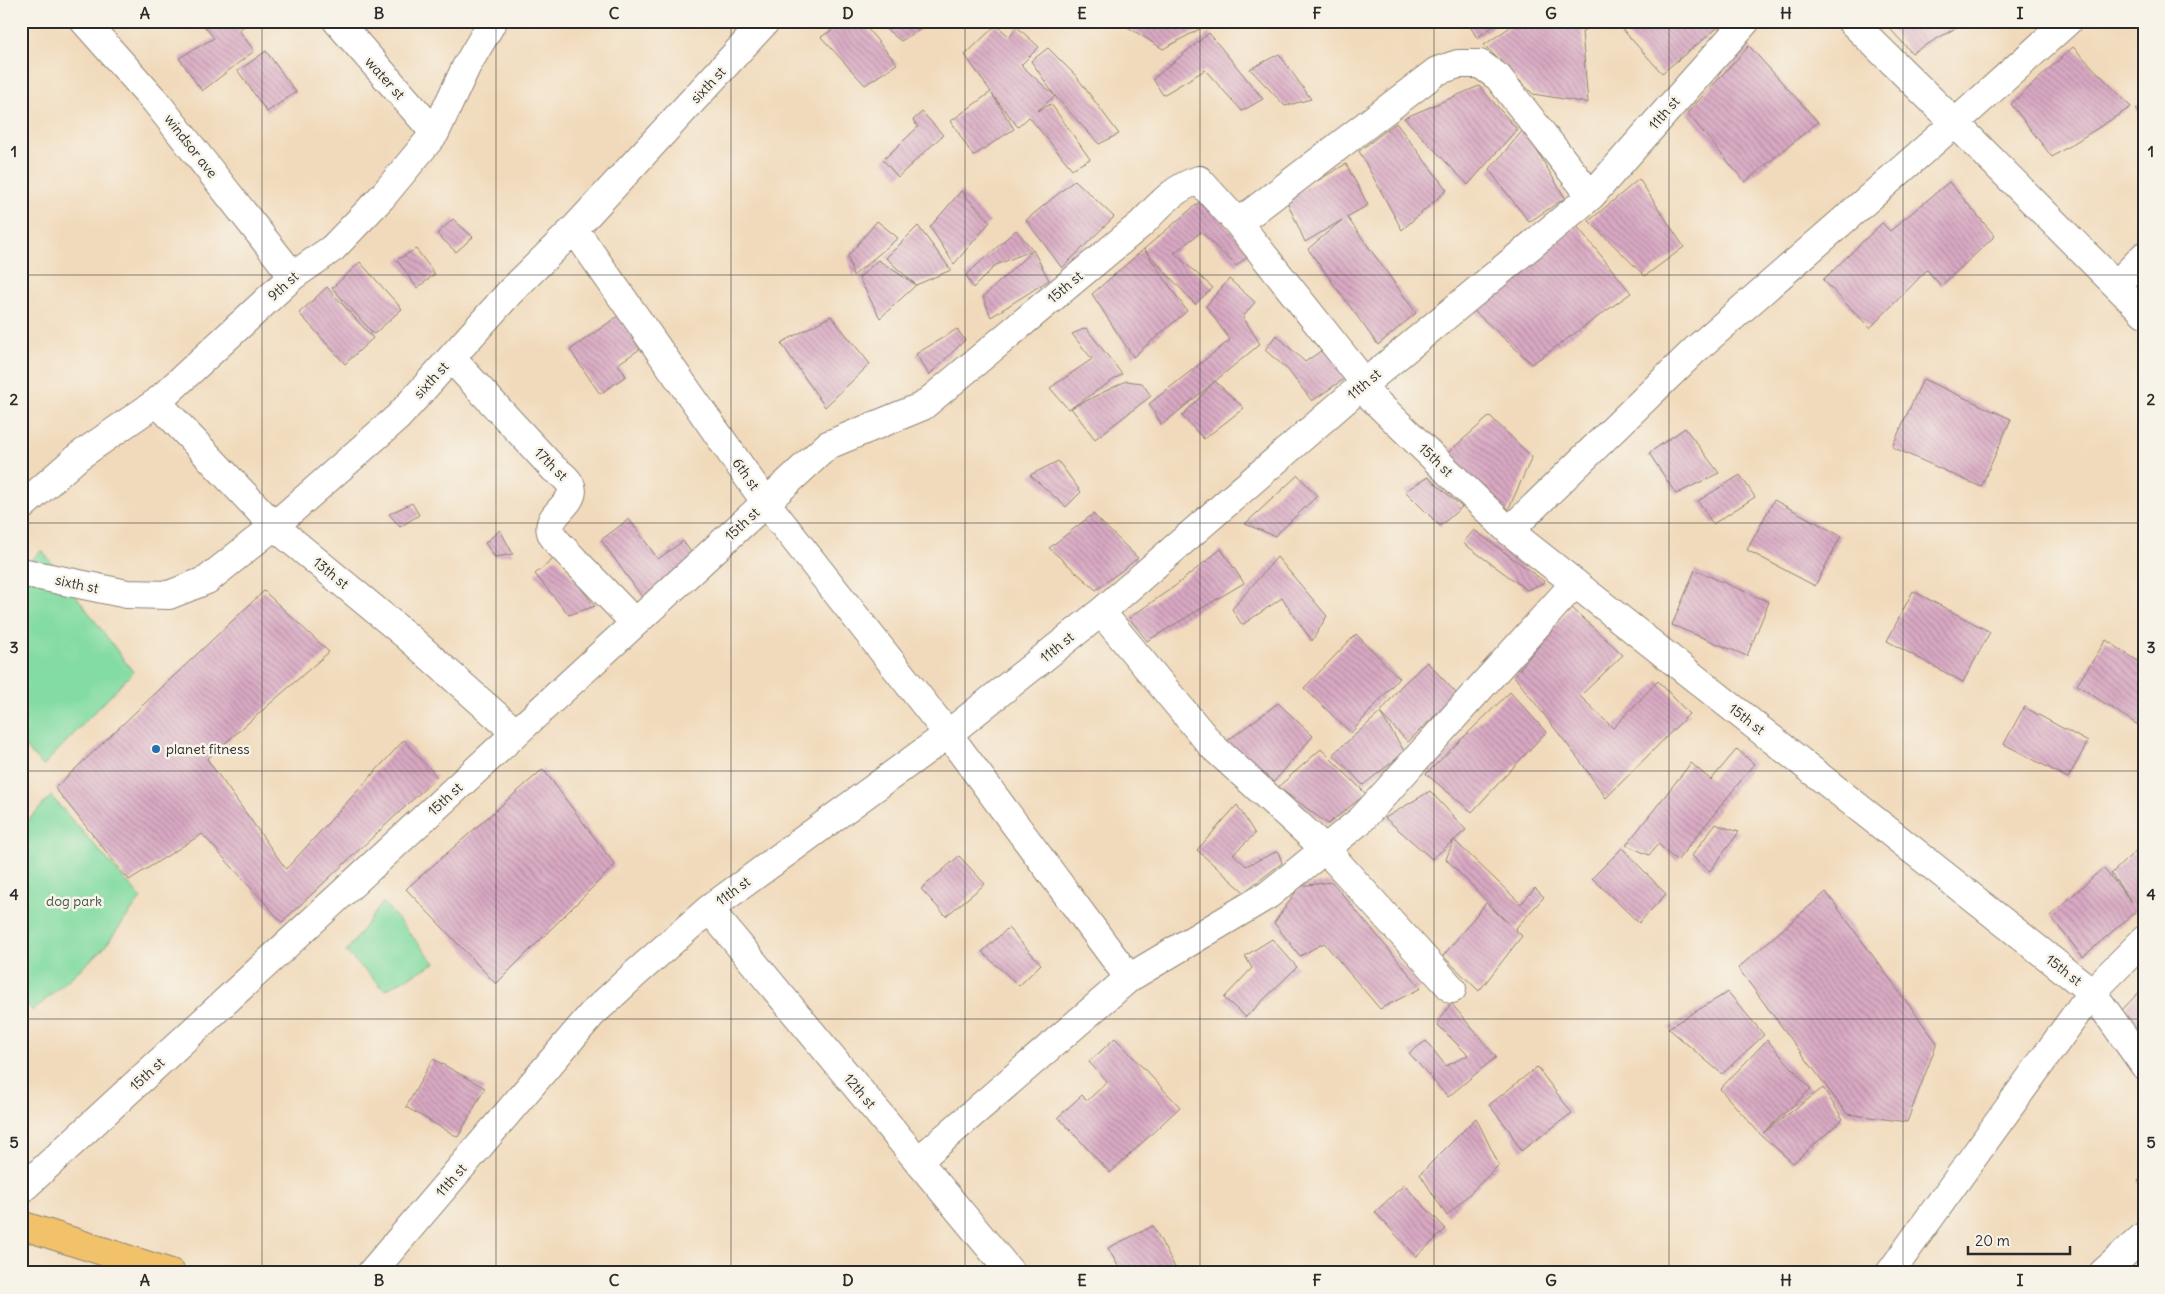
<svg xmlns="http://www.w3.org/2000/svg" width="2165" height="1294" font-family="Delius,sans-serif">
<defs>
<pattern id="building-back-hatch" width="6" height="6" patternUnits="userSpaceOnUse" patternTransform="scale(1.25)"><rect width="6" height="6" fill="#d9a9c3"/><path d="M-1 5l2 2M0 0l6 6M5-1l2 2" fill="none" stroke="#b08a9f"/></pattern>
</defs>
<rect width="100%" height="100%" fill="#f7f3e8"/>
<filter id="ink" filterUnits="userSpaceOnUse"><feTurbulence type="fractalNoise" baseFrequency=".02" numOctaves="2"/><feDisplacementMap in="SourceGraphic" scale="10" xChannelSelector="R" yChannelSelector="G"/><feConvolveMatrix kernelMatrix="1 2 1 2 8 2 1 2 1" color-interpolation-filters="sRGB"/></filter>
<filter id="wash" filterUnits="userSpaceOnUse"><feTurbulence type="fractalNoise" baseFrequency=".0096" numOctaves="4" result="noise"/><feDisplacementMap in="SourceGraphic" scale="20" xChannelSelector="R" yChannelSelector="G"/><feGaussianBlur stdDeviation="1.12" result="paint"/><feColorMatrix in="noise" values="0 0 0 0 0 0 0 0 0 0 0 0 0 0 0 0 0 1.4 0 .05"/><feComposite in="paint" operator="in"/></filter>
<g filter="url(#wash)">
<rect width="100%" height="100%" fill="#f1dabb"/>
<!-- green -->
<path fill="#83dca2" stroke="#578466" d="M42,550l91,122 -90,94 -22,-23v-173z
M51,796l90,102 -38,51 -70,62 -12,-11v-172z
M383,902l52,61 -50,27 -39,-38z"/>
<g id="blocks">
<!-- building -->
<path fill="url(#building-back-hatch)" d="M200,21h50l-11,9 15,21 -52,40 -23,-33 35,-20z
M846,21h15l36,43 -32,21 -44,-48z
M876,21h58l-33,20z
M1118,21h81l4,6 -40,22z
M1470,21h31l-24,17 -9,-15z
M1519,21h80l-17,11 6,71 -55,-9 -49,-49z
M1615,21h111l-64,52z
M1883,21h85l-56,32z
M996,25l14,12 7,-10 22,20 -18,18 34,31 -18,15 14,-7 39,55 -18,10 -43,-52 -11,10 -26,-33 22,35 -41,27 -22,-35 40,-29 -26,-37z
M1209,33l54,66 -21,12 -37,-41 -42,25 -10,-16z
M1749,46l69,76 -73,60 -58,-69z
M2073,47l58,60 -79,50 -41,-53z
M1048,48l28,28 43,58 -20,10 -44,-48 -24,-35z
M266,51l30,41 -29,20 -29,-41z
M1279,54l32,45 -26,7 -35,-37z
M1479,86l38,43 -49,56 -64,-67z
M2144,104v16l-8,-11z
M922,112l21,23 -45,42 -15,-17 35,-33 -5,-7z
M1396,123l51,67 -45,40 -43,-79z
M1524,129l41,69 -36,24 -40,-52z
M1346,164l22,41 -21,12 69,96 -38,32 -70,-96 34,-29 -37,22 -19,-43z
M1639,179l45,68 -39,29 -56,-55z
M1075,180l39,37 -52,51 -36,-48z
M1949,182l46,54 -54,50 -14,-16 -57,58 -47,-48 59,-57 8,8z
M961,191l29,31 -36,42 -24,-37z
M1203,199l48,55 -15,12 -35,-34 -27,21 39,35 -18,16 -51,-55 43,62 -54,46 -41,-63 52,-45z
M453,219l20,18 -17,15 -19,-18z
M877,221l21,17 -45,38 -5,-20z
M918,226l33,44 -35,15 -30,-27z
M1577,226l54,67 -99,71 -59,-54z
M1016,230l17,20 -37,15 -23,23 -7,-13z
M416,249l19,25 -18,14 -20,-28z
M1033,250l16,30 -58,37 -8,-20z
M878,260l38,25 -36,33 -21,-40z
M360,262l42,47 -28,25 -42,-46z
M1229,279l26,23 -12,15 17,27 -98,81 -13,-21 81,-64 -24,-34z
M327,287l46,51 -28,26 -46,-51z
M618,316l22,33 -22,15 8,12 -26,18 -30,-44z
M831,316l39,48 -45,43 -44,-64z
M1086,328l36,46 -51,34 55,-27 16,2 9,13 -56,43 -24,-31 -3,1 -18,-21 42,-29 -20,-25z
M957,329l8,11 -36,35 -13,-21z
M1276,335l29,27 23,-16 22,29 -38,26 -24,-31 -23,-20z
M1923,379l88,40 -30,68 -89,-40z
M1215,381l29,27 -40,31 -22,-23z
M1490,416l42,41 -28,62 -60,-63z
M1685,428l34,45 -43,21 -27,-41z
M1058,461l23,31 -15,15 -36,-32z
M1298,475l19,21 -42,40 -30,-12z
M1740,475l15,22 -42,27 -15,-23z
M1428,477l34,30 -22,19 -35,-35z
M1774,500l67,36 -26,50 -68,-36z
M412,503l7,12 -19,12 -11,-13z
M1093,514l45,44 -42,32 -47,-42z
M629,519l29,40 25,-18 15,21 -53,39 -44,-61z
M500,530l13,24 -18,3 -10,-14z
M1474,530l71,52 -18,8 -64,-47z
M1221,549l23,34 -97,58 -18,-23 46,-32z
M556,557l39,49 -26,9 -34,-41z
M1277,557l50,59 -15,25 -30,-43 -40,27 -10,-16z
M1695,570l74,32 -22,54 -75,-31z
M264,591l65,61 -122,107 79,110 118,-129 33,37 -155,145 -80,-88 -73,46 -74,-92z
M1913,591l77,41 -27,50 -76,-41z
M1571,607l52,48 -43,41 33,32 45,-47 31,33 -83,84 -26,-37 -66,-85z
M1356,634l43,44 -48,55 -47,-45z
M2106,640l38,25v64l-67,-44z
M1427,662l30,32 -49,48 -28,-29 25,39 -42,33 -30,-31 47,-41 21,-27z
M1510,692l36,40 -74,80 -46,-38z
M1278,703l35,33 -40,47 -47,-41z
M2024,707l64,35 -20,36 -64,-34z
M1321,749l45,45 -38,30 -50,-37z
M1737,749l17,15 -77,97 -19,-17 -9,11 -23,-10 65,-82 20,17z
M543,769l72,96 -119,119 -90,-95z
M1430,791l36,39 -34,29 -47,-41z
M1237,805l18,29 -22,20 13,12 32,-15 4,12 -38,29 -47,-42z
M1715,824l24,8 -29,39 -18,-15z
M1454,840l67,64 14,-16 9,9 -29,32 7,7 -43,55 -36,-35 43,-53 21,19 -61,-63z
M2144,843v61l-61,53 -33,-41 53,-48 29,34 -21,-28z
M1622,848l44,46 -27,29 -47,-45z
M959,856l26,28 -39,32 -25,-27z
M1332,882l89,106 -41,21 -56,-66 -24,13 -26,-33 26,-37z
M1826,892l111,151 -30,79 -60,-8 -109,-146z
M1008,928l33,36 -22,22 -37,-34z
M1272,939l25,28 -51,50 -22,-19 28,-30 -7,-12z
M2144,987v51l-24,-26z
M1728,992l36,43 -42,39 -54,-46z
M1451,1003l45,54 -48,40 -39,-44 17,-12 20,25 22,-11 -31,-31z
M1115,1038l65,69 -70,66 -52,-56 24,-22 5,6 20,-19 -18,-20z
M1767,1040l44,49 -48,44 60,-45 20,31 -50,44 -32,-28 -41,-46z
M433,1059l52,29 -27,49 -52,-30z
M1537,1067l35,46 -51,38 -12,-21 -20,-25z
M1476,1118l23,47 -52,51 -27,-42z
M2144,1176v12l-6,-7z
M1404,1185l42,44 -30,28 -41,-45z
M1153,1226l25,47h-56l-14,-25z"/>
</g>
</g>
<g filter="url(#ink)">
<use href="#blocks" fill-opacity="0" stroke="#8e8273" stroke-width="1"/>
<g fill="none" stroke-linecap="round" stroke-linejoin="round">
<!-- minor casing -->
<g stroke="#8e8273" stroke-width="30">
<path id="minor" d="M84,21l72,81 137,174
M337,21l98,112
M1851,21l104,102 189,190
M1238,223l199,-152 21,-7h22l18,13 93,119
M574,229l192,274 182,231 181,244
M2117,284l27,-28
M451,358l103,111c45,29 -10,39 -3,63 1,4 5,8 7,11l77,80
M157,402l117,124 134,111 108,96
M21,507l58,-51 78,-54 136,-126 40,-28 49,-51 53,-64 31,-66 27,-46
M1509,531l186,-181 260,-227 113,-102
M21,572l106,22 42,1 38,-15 67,-54 124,-109 112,-125 64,-63 192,-208
M1101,612l111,134 112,102 128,141
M709,909l302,364
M918,1161l211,-183 139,-83 93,-75 214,-237
M21,1190l807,-745 95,-39 218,-182c19,-19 32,-36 58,-44l39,43 127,160 5,13 139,135 583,461 52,73
M371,1273l221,-259 43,-40 74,-65 239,-175 153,-122 264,-229 226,-187 155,-175
M1890,1273l202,-281 52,-52
M2103,1273l41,-37"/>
</g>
<!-- primary casing -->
<g stroke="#8e8273" stroke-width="30">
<path id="primary" d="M21,1225l150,48"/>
</g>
<!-- minor -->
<use href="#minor" stroke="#fff" stroke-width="28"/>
<!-- primary -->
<use href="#primary" stroke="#f2c26a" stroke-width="28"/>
</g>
</g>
<!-- grid -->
<path fill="none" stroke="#2b2b2b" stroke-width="1" stroke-opacity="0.55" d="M262,21v1252M496,21v1252M731,21v1252M965,21v1252M1200,21v1252M1434,21v1252M1669,21v1252M1903,21v1252M21,275h2123M21,523h2123M21,771h2123M21,1019h2123"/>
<!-- markers -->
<circle fill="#1f6fb2" stroke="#f7f3e8" stroke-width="2" cx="156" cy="749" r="5"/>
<g text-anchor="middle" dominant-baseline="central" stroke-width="5" stroke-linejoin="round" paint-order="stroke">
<!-- street labels -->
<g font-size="14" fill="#2b2b2b" stroke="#f7f3e8">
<text transform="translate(385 78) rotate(48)">water st</text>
<text transform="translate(708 85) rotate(-47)">sixth st</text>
<text transform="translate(1664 113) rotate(-49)">11th st</text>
<text transform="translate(191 146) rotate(52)">windsor ave</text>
<text transform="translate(283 286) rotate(-42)">9th st</text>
<text transform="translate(1065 287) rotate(-40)">15th st</text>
<text transform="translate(431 380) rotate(-48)">sixth st</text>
<text transform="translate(1364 384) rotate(-40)">11th st</text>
<text transform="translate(1436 460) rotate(44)">15th st</text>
<text transform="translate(551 464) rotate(45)">17th st</text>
<text transform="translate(746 474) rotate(55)">6th st</text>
<text transform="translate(742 524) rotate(-43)">15th st</text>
<text transform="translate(331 573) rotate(39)">13th st</text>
<text transform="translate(77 584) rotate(12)">sixth st</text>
<text transform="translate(1057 647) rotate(-39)">11th st</text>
<text transform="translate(1747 719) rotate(38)">15th st</text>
<text transform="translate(445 799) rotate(-43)">15th st</text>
<text transform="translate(733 891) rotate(-36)">11th st</text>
<text transform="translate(2064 970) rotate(38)">15th st</text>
<text transform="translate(147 1074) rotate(-43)">15th st</text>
<text transform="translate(860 1091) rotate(50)">12th st</text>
<text transform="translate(451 1180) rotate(-49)">11th st</text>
</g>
<!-- poi labels -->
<g font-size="14" fill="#2b2b2b" stroke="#f7f3e8" text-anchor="start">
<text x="166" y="749">planet fitness</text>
</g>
<!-- park labels -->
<g font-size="14" fill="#415749" stroke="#f7f3e8">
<text x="74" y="901">dog park</text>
</g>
</g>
<!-- margin -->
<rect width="2165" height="1294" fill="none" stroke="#f7f3e8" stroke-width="55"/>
<!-- scale -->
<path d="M1968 1246v8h102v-8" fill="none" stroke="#2b2b2b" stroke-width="2.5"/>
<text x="1975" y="1246" font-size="15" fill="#2b2b2b" stroke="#f7f3e8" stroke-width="4" paint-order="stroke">20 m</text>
<rect x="28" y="28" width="2110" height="1238" fill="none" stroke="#2b2b2b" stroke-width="2"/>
<g font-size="16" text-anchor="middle" font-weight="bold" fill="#2b2b2b">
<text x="145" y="19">A</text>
<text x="379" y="19">B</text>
<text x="614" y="19">C</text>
<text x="848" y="19">D</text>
<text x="1082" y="19">E</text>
<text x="1317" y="19">F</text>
<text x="1551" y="19">G</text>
<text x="1786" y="19">H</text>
<text x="2020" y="19">I</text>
<text x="14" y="157">1</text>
<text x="2151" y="157">1</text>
<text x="14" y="405">2</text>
<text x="2151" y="405">2</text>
<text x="14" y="653">3</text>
<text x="2151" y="653">3</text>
<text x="14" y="900">4</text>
<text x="2151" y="900">4</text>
<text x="14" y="1148">5</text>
<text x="2151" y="1148">5</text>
<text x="145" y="1286">A</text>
<text x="379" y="1286">B</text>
<text x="614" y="1286">C</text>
<text x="848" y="1286">D</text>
<text x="1082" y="1286">E</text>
<text x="1317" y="1286">F</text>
<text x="1551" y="1286">G</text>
<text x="1786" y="1286">H</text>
<text x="2020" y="1286">I</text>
</g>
</svg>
